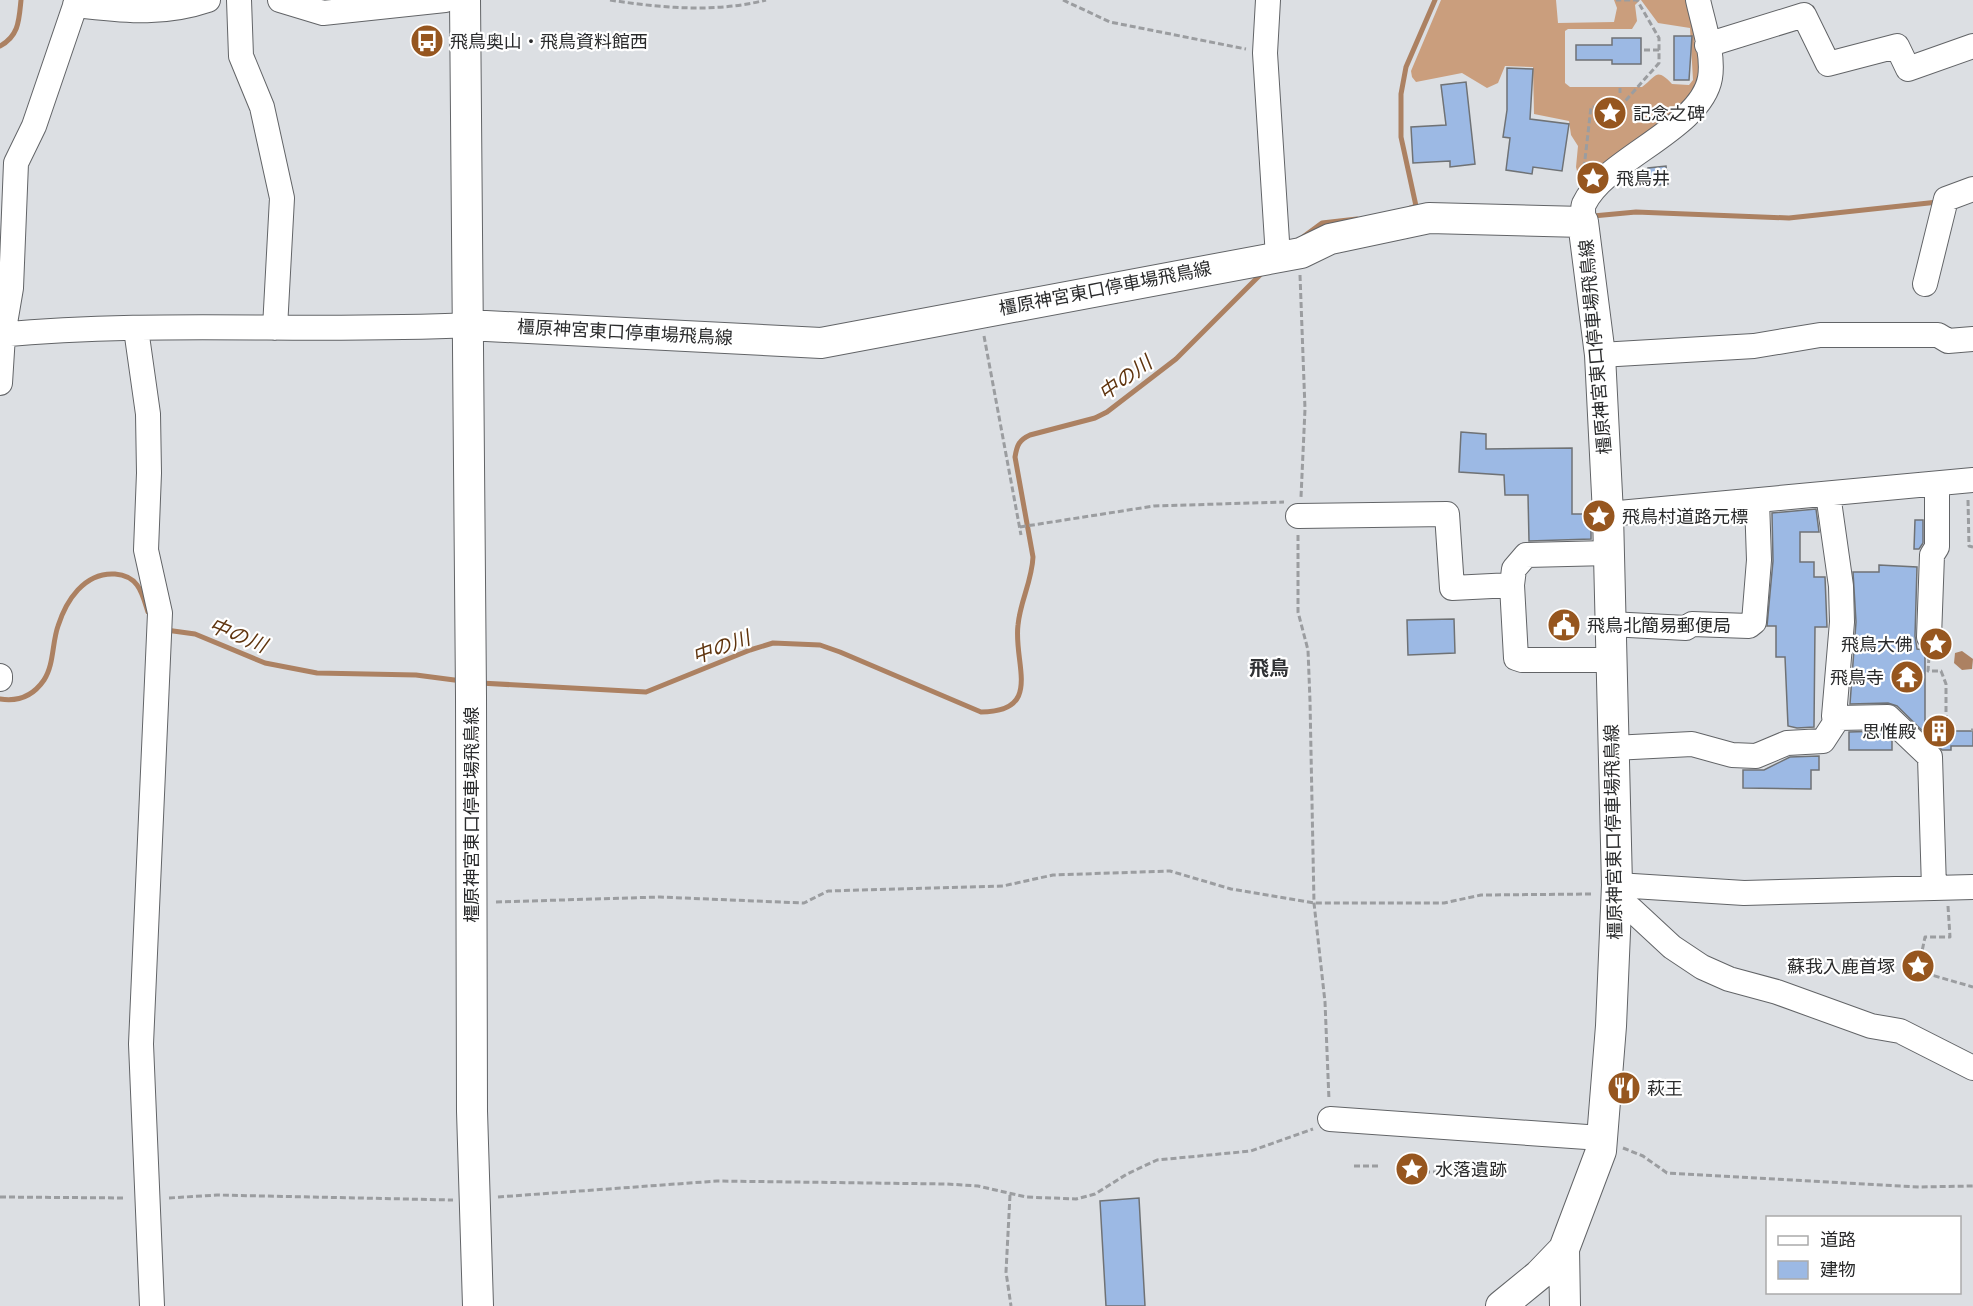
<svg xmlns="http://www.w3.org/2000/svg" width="1973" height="1306" font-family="'Work Sans','Noto Sans JP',sans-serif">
<rect width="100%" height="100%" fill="#dcdfe3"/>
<!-- forest -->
<path fill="#ca9e7d" d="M1441,0h115l2,23 56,-1 3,-14 -3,-8h26l-5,5 2,16 -5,8h-64l-3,2v52l5,4h72c15,-11 14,-20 30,-3l17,1 4,-5 -3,-52 -32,-5 -17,-23h51c6,19 -4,48 11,63l-10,38 -101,75 -14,-1 -2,-8 2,-21 -7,-11 -2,-14 -35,-7 -1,-47 -28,-1 -7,17 -11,5 -25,-15 -46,9 -4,-5 -1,-6z"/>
<!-- water -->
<path fill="#ac8162" d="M1962,651l11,8 -1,10 -10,1 -8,-7 1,-10z"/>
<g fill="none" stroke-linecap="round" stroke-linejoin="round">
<!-- stream -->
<path stroke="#ac8162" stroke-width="5" d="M0,46c19,-10 19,-26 21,-46
M1410,208l6,-2 -15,-69v-43l5,-27 29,-67
M1593,216l43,-4 153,6 149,-16
M1303,237l19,-14 35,-4
M166,630l29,4 70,29 52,10 99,2 46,6
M480,683l166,9 104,-42 23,-7 47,2 20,7 141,60c63,0 32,-49 37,-87 2,-23 14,-44 15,-68l-18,-100c2,-12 4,-17 15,-22l65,-17 12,-6 69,-53 86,-86
M0,699c18,3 33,-3 44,-19 10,-15 8,-37 14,-54 8,-25 26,-54 57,-52 24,2 27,19 33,38"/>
</g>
<!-- building -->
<path fill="#9cb9e4" stroke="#6f7275" stroke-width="1.5" d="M1674,36h18l-3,44h-15z
M1612,38h29v26h-29v-4h-36v-15h36z
M1507,68l26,1 -3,50 39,5 -7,47 -29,-4 -1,7 -26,-4 4,-32 -7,-1 4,-27z
M1466,82l9,82 -25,3v-6l-37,2 -2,-36 35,-2 -5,-40z
M1666,166l2,18 -18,2 -2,-18z
M1461,432l25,2v15l86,-1v66h19v25l-62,2 -1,-46h-23l-1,-20 -45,-3z
M1816,509l3,23h-19v30h14v15h11l2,50h-12l-1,100 -17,1 -9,-2 -3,-69h-9v-31h-9l6,-65 -1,-48z
M1915,520h8v23l-4,6h-5z
M1879,565l38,2 -2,69 2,13 8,1v72h23v9h25v15h-22v4h-9l-45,-44 -9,-3 -38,1 6,-82 -3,-50h26z
M1454,619l1,34 -47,2 -1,-35z
M1882,731l10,10v9h-43v-18z
M1819,756v14h-8v19l-68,-1v-18h21l26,-13z
M1139,1198l6,108h-39l-6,-105z"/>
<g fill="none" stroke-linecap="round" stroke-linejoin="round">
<!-- minor casing -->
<g stroke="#626467" stroke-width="26">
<path id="minor" d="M239,0l2,56 21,51 20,91 -7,130
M280,0l43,13 122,-13
M1268,0l-3,53 13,204
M75,5c48,5 86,11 133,-5
M1707,45l97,-30 24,49 69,-18 11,23 65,-23
M1583,222c1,-5 -1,-13 1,-18 21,-45 117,-75 126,-126 4,-24 -7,-55 -12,-78
M1925,284l21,-85 27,-10
M136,329l12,85 1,59 -3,77 14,63 -19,431 11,262
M0,335c155,-15 312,-2 467,-10
M1600,355l154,-9 66,-11h118l10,6 25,-2
M0,383l3,-48 8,-47 5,-125 18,-37 43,-126
M1828,494l13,92 1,36 -8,94 4,2 50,-1 42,40 4,131
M1608,514l365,-34
M1298,516l149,-2 5,74 60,-3
M1609,553l-83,2 -12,14 -2,16 4,73 6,2h88
M1610,624l76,4 6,-4 57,2 5,-4 5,-62 -2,-59
M1929,637l3,-82 5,-8v-63
M0,676v3
M1613,748l79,-4 40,11 24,1 31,-13 36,-2 15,-23
M1617,885l127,8 229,-6
M1617,903l14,6 41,38 30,20 27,12 48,13 94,34 29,5 73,37
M1330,1119l271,19"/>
</g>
<!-- major casing -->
<g stroke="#626467" stroke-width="32">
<path id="major" d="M465,0l6,696 1,415 6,195
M467,325l354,18 480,-90 29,-14 99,-21 154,4 17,133 8,159 9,371 -6,141 -10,125 -37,98 1,57
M1501,1306l38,-31 25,-26"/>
</g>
<!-- path -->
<path stroke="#9b9da0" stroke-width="3" stroke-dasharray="6 3" stroke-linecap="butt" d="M610,0c51,8 105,13 156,0
M1063,0l47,22 136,27
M1644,50h15
M1620,88v5
M1584,168l7,-61h29l39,-44v-25l-22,-38h-21
M1300,275l5,134 -4,88
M984,336l37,199
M1968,500l1,46 4,1
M1020,527l134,-21 130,-4
M1298,535v77l10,38 2,51 4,202 11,99 4,98
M1929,657l-1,14h13l5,13v61
M1971,730h2
M496,902l164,-5 144,6 24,-12 175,-5 50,-11 117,-4 61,18 83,14h130l37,-8 113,-1
M1948,906l2,31h-25l-5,24h3l-2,11 52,15
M1623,1148l20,8 24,17 252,14 54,-1
M1354,1166h26
M1415,1172h27
M1010,1195l-4,77 5,34
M0,1197l126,1
M498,1197l219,-16 230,3 31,2 48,11 50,2 19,-5 32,-20 30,-14 94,-9 62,-22
M169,1198l48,-3 236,5"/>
<!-- minor -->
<use href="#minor" stroke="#fff" stroke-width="24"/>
<!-- major -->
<use href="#major" stroke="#fff" stroke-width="30"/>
</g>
<!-- icons -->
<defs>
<g id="bus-disc" transform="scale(1.725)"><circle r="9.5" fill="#96561f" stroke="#fff"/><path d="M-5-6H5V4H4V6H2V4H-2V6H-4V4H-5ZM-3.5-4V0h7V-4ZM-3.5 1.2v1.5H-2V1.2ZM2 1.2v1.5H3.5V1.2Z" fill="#fff"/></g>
<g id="sight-disc" transform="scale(1.725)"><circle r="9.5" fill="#96561f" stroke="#fff"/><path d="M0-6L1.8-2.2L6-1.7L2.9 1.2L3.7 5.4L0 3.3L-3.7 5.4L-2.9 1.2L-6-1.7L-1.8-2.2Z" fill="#fff"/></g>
<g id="civic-disc" transform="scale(1.725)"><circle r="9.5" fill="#96561f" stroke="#fff"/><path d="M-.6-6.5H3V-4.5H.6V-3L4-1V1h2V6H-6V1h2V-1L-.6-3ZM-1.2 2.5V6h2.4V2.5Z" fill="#fff"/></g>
<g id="temple-disc" transform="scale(1.725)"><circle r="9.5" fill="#96561f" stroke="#fff"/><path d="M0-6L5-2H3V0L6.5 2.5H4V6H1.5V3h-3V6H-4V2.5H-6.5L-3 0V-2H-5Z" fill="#fff"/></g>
<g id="building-disc" transform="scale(1.725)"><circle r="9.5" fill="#96561f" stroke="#fff"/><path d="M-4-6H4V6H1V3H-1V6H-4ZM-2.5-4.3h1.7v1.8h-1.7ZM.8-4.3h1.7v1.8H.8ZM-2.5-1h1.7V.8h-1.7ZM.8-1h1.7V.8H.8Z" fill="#fff"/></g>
<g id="restaurant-disc" transform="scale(1.725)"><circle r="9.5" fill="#96561f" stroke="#fff"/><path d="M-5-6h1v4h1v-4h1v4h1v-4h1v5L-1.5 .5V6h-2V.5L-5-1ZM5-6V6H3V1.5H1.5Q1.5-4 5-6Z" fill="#fff"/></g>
</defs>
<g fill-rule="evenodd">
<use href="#bus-disc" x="427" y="41"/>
<use href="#sight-disc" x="1610" y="113"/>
<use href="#sight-disc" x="1593" y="178"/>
<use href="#sight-disc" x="1599" y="516"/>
<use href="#civic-disc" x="1564" y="625"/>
<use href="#sight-disc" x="1936" y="644"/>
<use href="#temple-disc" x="1907" y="677"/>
<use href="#building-disc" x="1939" y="731"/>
<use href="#sight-disc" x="1918" y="966"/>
<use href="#restaurant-disc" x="1624" y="1088"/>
<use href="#sight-disc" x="1412" y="1169"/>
</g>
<g text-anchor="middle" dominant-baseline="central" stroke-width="4.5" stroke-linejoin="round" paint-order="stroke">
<!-- poi labels -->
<g font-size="18" fill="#2a2b2c" stroke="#fff" text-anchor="start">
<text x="450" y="41">飛鳥奥山・飛鳥資料館西</text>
<text x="1633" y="113">記念之碑</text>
<text x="1616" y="178">飛鳥井</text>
<text x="1622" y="516">飛鳥村道路元標</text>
<text x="1587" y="625">飛鳥北簡易郵便局</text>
<text x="1913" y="644" text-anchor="end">飛鳥大佛</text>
<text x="1884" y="677" text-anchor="end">飛鳥寺</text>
<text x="1916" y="731" text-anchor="end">思惟殿</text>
<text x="1895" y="966" text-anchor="end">蘇我入鹿首塚</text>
<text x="1647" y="1088">萩王</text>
<text x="1435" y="1169">水落遺跡</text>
</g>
<!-- street labels -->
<g font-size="18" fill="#2a2b2c" stroke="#fff">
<text transform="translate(1105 288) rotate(-11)">橿原神宮東口停車場飛鳥線</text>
<text transform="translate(625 332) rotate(3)">橿原神宮東口停車場飛鳥線</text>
<text transform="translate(1595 347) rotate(-95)">橿原神宮東口停車場飛鳥線</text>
<text transform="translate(471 815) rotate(-90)">橿原神宮東口停車場飛鳥線</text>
<text transform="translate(1613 832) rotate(-91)">橿原神宮東口停車場飛鳥線</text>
</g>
<!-- water labels -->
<g font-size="20" font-style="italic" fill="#5f340e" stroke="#fff">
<text transform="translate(1125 378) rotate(-36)">中の川</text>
<text transform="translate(238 635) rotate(22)">中の川</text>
<text transform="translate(721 647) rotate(-20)">中の川</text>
</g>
<!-- neighbourhood labels -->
<g font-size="20" font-weight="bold" fill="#2f3134" stroke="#fff">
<text x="1269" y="668">飛鳥</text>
</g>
</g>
<!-- legend -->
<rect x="1766" y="1216" width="195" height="78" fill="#ffffff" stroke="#aaaaab" stroke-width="1.5"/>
<rect x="1778" y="1236" width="30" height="9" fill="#ffffff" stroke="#aaaaab" stroke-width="1.5"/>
<text x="1820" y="1246" font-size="18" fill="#2a2b2c">道路</text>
<rect x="1778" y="1261" width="30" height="18" fill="#9cb9e4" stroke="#aaaaab" stroke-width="1.5"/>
<text x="1820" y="1276" font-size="18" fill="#2a2b2c">建物</text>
</svg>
